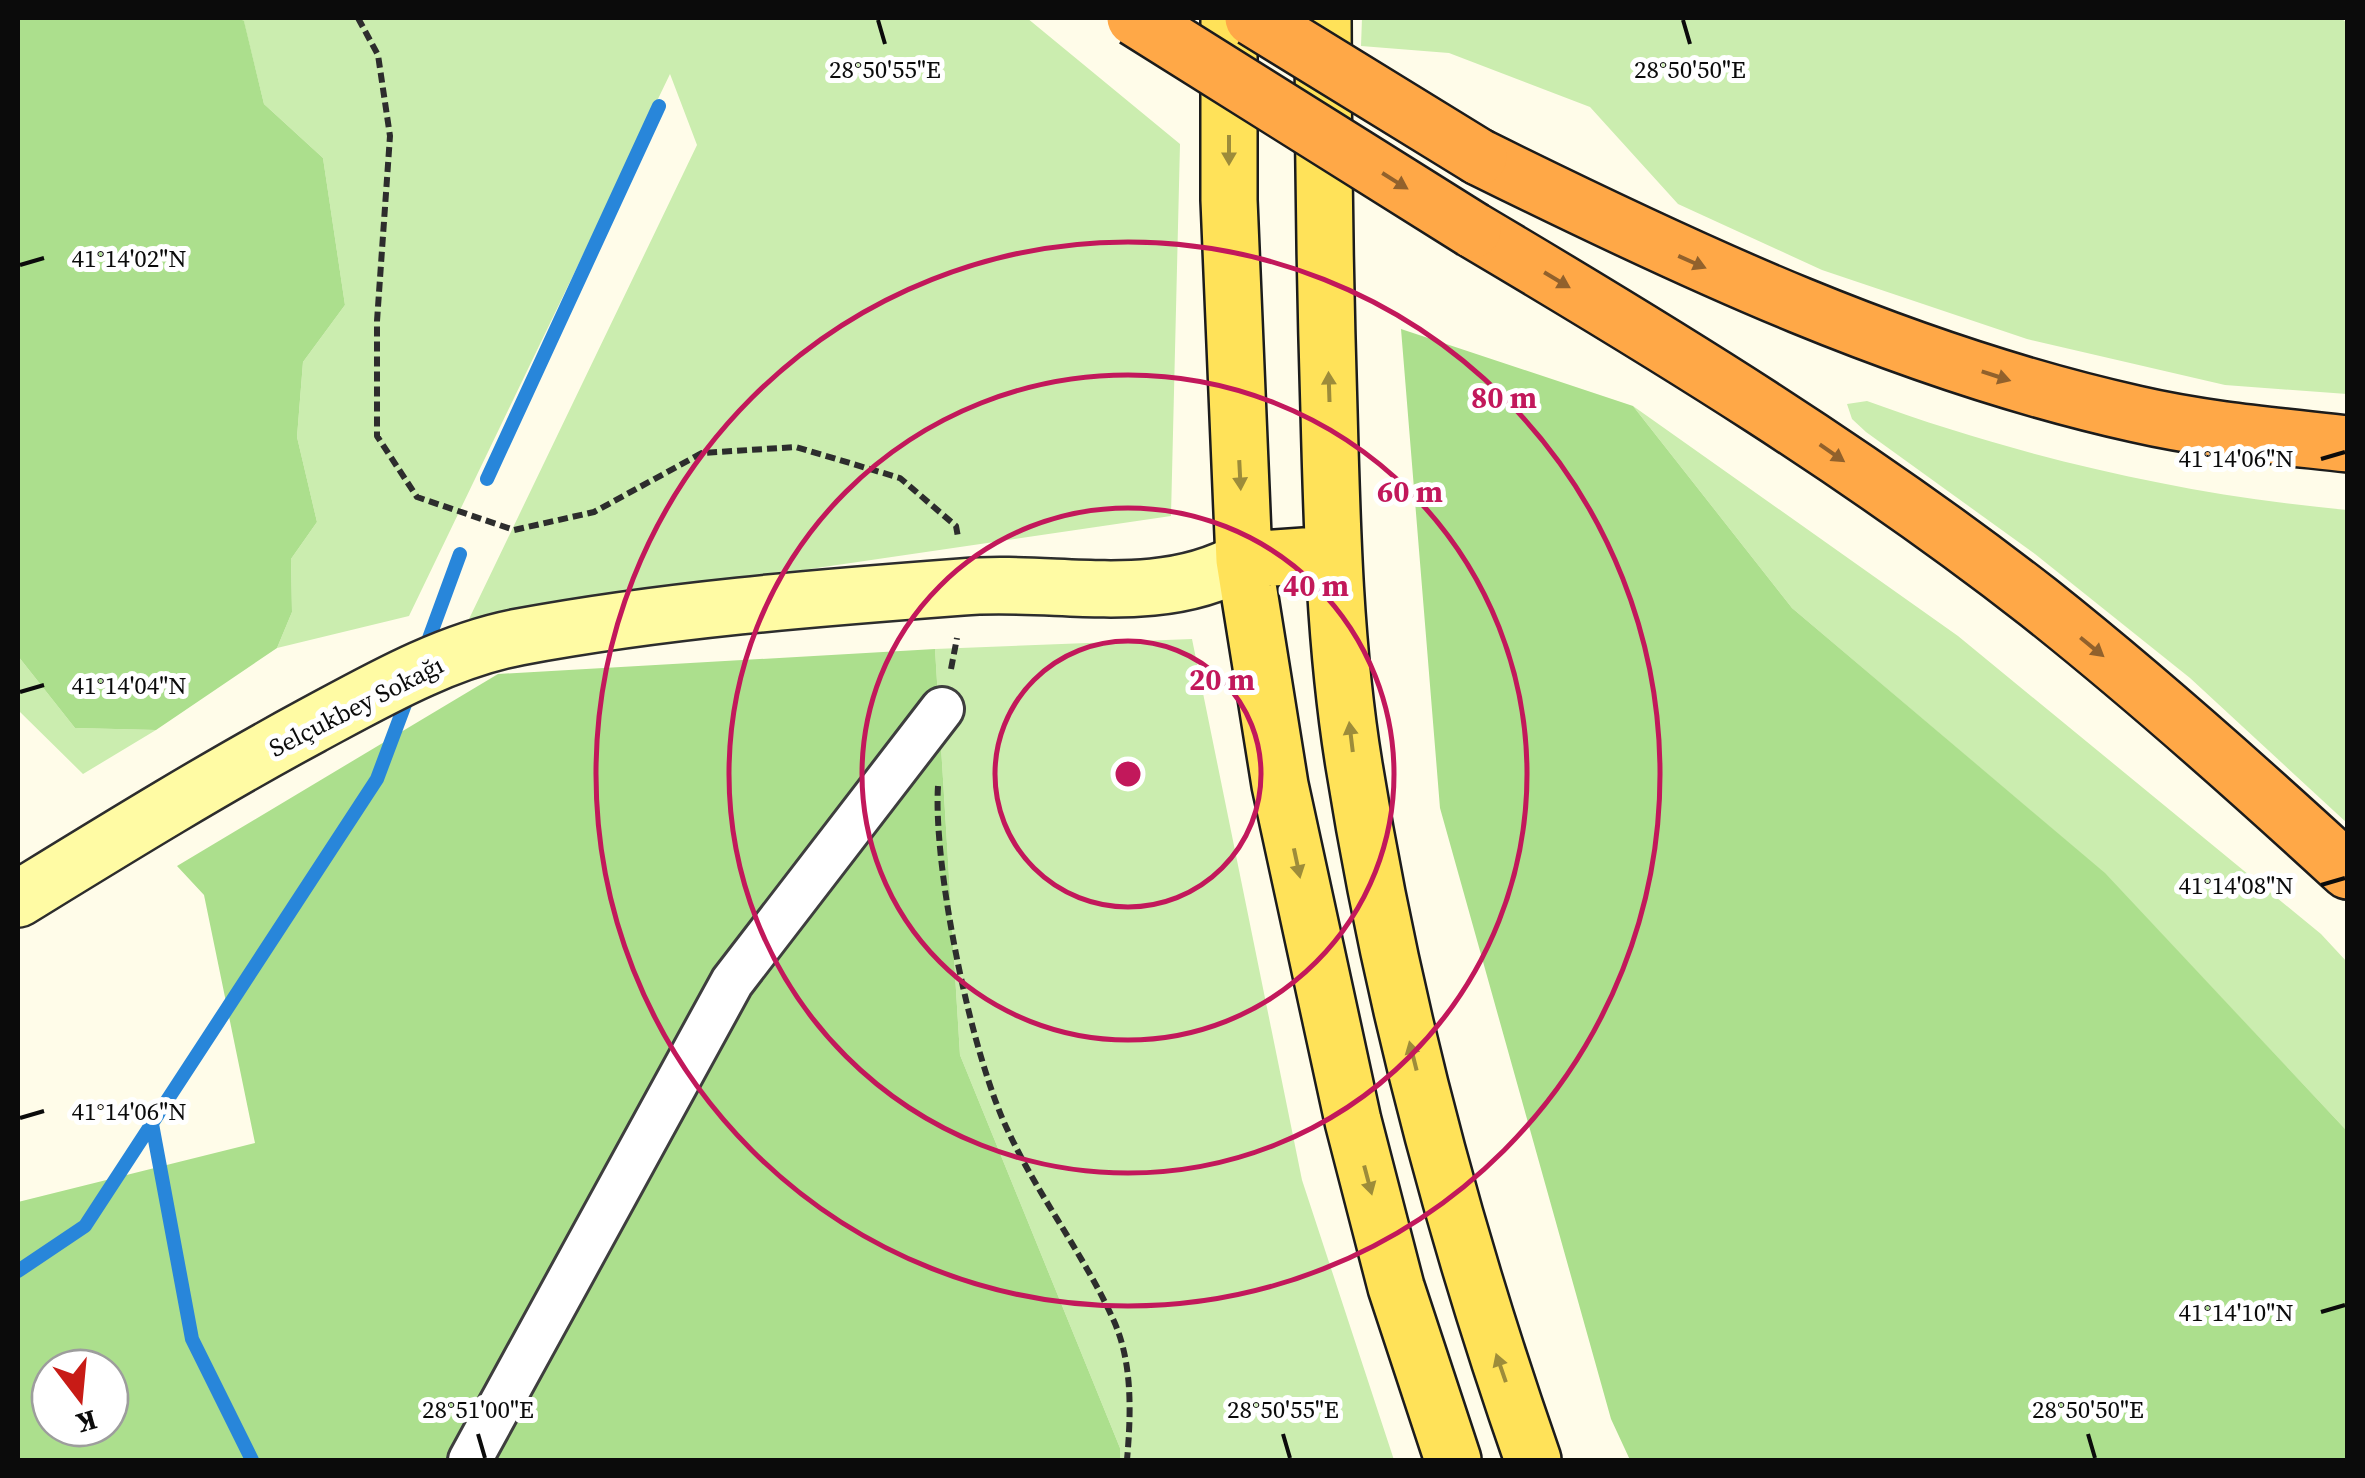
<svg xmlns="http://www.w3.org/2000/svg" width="2365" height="1478" font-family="'Source Serif 4',serif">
<rect width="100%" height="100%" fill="#fffce9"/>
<!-- green -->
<path fill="#cbedaf" d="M238,18h789l153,126 -9,372 -702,103 228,-474 -27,-71 -261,542 -132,32 15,-36 -1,-53 26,-37 -20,-85 6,-75 42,-57 -22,-147 -59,-54 -20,-82z
M1362,18h979l7,6 -1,370 -122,-9 -198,-46 -205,-69 -144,-66 -88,-97 -141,-54 -88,-7z
M1867,401c153,56 318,94 480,109v313l-157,-145 -155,-124 -169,-122 -14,-13 -5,-15z
M1633,406l325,230 363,298 26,28v169l-243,-258 -312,-265z
M1192,639l110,541 92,280h-274v-12l-160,-393 -25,-406z
M18,656l57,72 81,2 -73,44 -65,-64z"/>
<!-- forest -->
<path fill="#acdf8d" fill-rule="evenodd" d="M18,18h220l6,3 20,83 59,54 22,147 -42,57 -6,75 20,85 -26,37 1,53 -15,36 -121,82 -81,-2 -57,-72z
M1401,329l232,77 159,202 313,265 242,258v329h-717l-19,-41 -171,-611z
M935,649l25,406 160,393v12h-1102v-258l237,-59 -51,-248 -27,-29 321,-192zM50,1368h60v60h-60z"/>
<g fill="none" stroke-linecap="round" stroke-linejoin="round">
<!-- stream -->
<path stroke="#2886da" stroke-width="14" d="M487,479l172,-373
M424,652l36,-98
M152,1124l40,215 60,121
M18,1271l67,-45 292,-447 33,-88"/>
<!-- street casing -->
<g stroke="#3e3e3e" stroke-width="48">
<path id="street" d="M470,1460l262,-478 210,-273"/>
</g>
<!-- secondary casing -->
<g stroke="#2d2d2d" stroke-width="60">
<path id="secondary" d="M18,899c96,-59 193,-119 293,-173 65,-35 134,-75 208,-89 145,-27 296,-39 443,-50 95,-8 195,22 282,-27"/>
</g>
<!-- primary casing -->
<g stroke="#1c1c1c" stroke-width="60">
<path id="primary" d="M1229,18v182l15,360 36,225 73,336 43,166 57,173
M1323,18c0,131 2,262 6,393 3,118 6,237 25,354 38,238 100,469 179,695
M1244,560l89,-6"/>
</g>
<!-- highway casing -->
<g stroke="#1c1c1c" stroke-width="60">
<path id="highway" d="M1479,157c212,105 425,205 657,257 69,16 141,22 212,30
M1473,230c194,115 387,233 565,372 107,85 209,176 310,269"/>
</g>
<!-- path -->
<path stroke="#2d2d2d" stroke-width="6" stroke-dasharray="10 5" stroke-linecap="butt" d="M358,18l20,37 12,81 -13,185v115l40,61 97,33 80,-18 108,-59 94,-6 104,31 56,48 2,11
M951,669l6,-31
M938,786c-5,83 34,272 71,347 30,64 75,122 104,186 20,43 18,95 14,141"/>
<!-- street -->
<use href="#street" stroke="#fff" stroke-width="42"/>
<!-- secondary -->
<use href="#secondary" stroke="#fffba4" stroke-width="55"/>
<!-- primary -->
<use href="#primary" stroke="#ffe259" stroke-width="55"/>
<!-- highway -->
<use href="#highway" stroke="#ffa847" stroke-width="55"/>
<!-- highway-bridge casing -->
<g stroke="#1c1c1c" stroke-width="60" stroke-linecap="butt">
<path id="highway-bridge" d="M1135,18l338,212
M1253,18l226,139"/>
</g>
<!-- highway-bridge -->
<use href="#highway-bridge" stroke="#ffa847" stroke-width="55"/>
</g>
<!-- one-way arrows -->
<defs><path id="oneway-solid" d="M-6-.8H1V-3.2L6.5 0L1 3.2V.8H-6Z" transform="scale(2.5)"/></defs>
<g fill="#9d8c3a">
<use href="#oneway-solid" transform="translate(1229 150) rotate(90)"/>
<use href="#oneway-solid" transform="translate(1329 387) rotate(-92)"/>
<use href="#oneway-solid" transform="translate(1240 475) rotate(87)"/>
<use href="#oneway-solid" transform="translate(1351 737) rotate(-97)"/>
<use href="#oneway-solid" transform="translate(1297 863) rotate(78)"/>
<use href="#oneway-solid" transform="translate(1413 1056) rotate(-104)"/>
<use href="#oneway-solid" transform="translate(1368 1180) rotate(75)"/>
<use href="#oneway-solid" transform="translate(1501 1368) rotate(-109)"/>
</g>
<g fill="#91612c">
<use href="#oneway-solid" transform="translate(1395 181) rotate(32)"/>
<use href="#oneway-solid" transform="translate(1692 262) rotate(24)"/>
<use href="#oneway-solid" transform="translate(1557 280) rotate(31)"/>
<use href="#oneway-solid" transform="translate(1996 376) rotate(18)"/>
<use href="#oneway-solid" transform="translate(1832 453) rotate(35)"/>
<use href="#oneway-solid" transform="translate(2092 647) rotate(39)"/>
</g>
<!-- ticks -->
<path fill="none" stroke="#0b0b0b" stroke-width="4" d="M878,20l7,24M1683,20l7,24M20,265l24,-7M2321,459l24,-7M20,692l24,-7M2321,885l24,-7M20,1118l24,-7M2321,1312l24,-7M478,1434l7,24M1283,1434l7,24M2088,1434l7,24"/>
<!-- distance rings -->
<g fill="none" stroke="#c2185b" stroke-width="5">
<circle cx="1128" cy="774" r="133"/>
<circle cx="1128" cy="774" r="266"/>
<circle cx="1128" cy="774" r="399"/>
<circle cx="1128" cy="774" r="532"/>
</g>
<g text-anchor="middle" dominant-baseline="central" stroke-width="10" stroke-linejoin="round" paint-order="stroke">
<!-- street labels -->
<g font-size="25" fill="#0b0b0b" stroke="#fff">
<text transform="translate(356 706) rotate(-27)">Selçukbey Sokağı</text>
</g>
</g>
<g font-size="25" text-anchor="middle" fill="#0b0b0b" stroke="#fff" stroke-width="10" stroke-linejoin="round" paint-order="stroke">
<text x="885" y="78">28°50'55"E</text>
<text x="1690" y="78">28°50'50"E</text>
<text x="129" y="267">41°14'02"N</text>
<text x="2236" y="467">41°14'06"N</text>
<text x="129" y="694">41°14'04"N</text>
<text x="2236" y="894">41°14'08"N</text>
<text x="129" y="1120">41°14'06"N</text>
<text x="2236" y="1321">41°14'10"N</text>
<text x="478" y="1418">28°51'00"E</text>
<text x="1283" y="1418">28°50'55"E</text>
<text x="2088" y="1418">28°50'50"E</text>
</g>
<circle cx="1128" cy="774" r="15" fill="#c2185b" stroke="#fff" stroke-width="5"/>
<g font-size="30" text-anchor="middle" font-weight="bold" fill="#c2185b" stroke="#fff" stroke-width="10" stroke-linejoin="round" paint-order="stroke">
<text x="1504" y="408">80 m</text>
<text x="1410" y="502">60 m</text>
<text x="1316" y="596">40 m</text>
<text x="1222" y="690">20 m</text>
</g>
<!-- border -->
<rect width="2365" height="1478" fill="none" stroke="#0b0b0b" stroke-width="40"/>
<!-- north arrow -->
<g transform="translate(80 1398) rotate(164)"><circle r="48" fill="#ffffff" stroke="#9d9d9d" stroke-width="2.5"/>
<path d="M0-8L18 38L0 25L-18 38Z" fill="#c81b16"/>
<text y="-15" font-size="28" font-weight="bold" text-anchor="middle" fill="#0b0b0b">K</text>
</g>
</svg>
